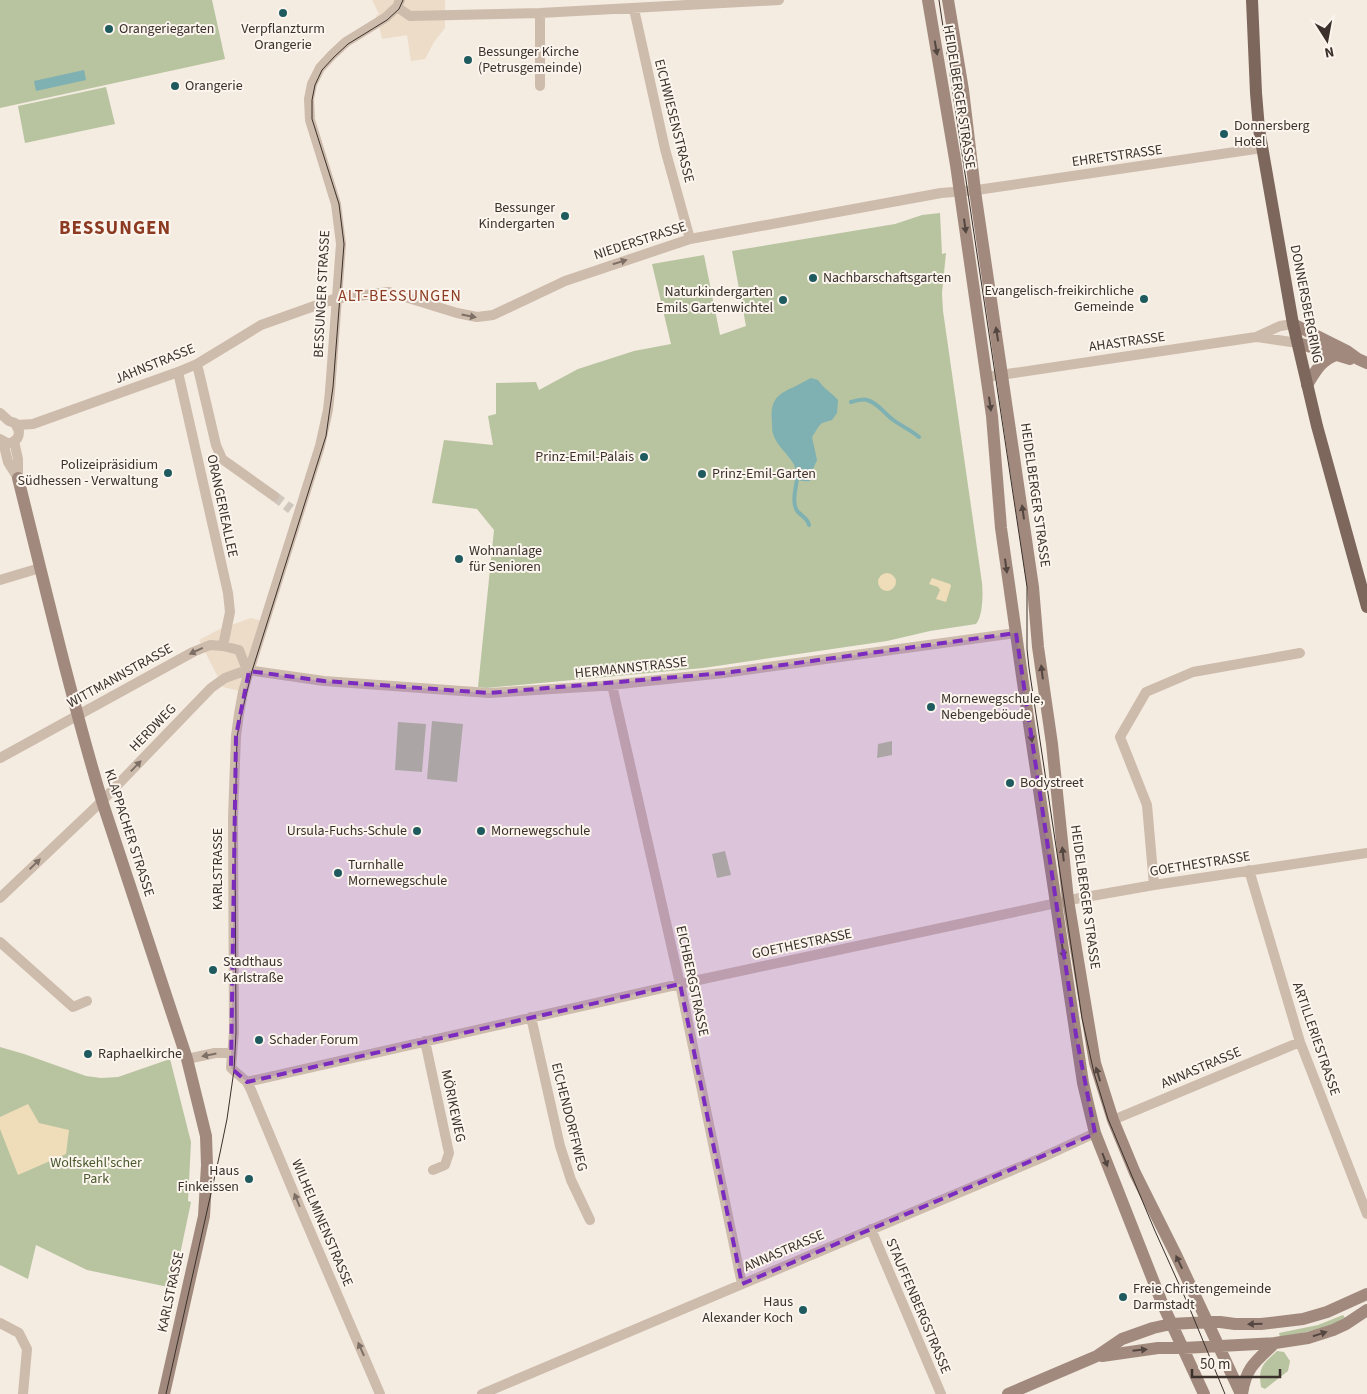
<svg xmlns="http://www.w3.org/2000/svg" width="1367" height="1394" font-family="'Source Sans 3',sans-serif">
<rect width="100%" height="100%" fill="#f4ebe1"/>
<!-- green -->
<path fill="#b8c4a0" d="M0,0h212l13,59 -225,49z
M106,87l9,37 -90,19 -7,-37z
M940,213l2,41 4,-1 -4,40 1,18 39,272c1,11 1,33 -6,41l-46,7 -43,10 -184,27 -217,20 -8,-1 16,-157 -17,-21 -45,-6 12,-63 49,5 -5,-29 8,-2v-31l40,-1 3,8 39,-21 56,-18 37,-7 -19,-80 52,-9 16,80 26,-9 -14,-75 163,-27 27,-9z
M432,721l31,3 -6,58 -30,-3z
M398,722l28,2 -4,48 -27,-2z
M892,741v14l-15,3 1,-14z
M725,851l6,24 -14,3 -5,-24z
M0,1047l24,7 62,22 15,2 17,-1 52,-18 21,83 -3,59 3,1 -18,86 -86,-18 -51,-25 -8,34 -28,-14z
M1343,1315l2,3c-21,11 -42,15 -65,19l-1,-4 39,-8z
M1277,1351l7,1 6,9 -2,10 -23,18 -4,-2c-3,-20 2,-23 16,-36z"/>
<!-- sand -->
<path fill="#efdcb8" d="M878 582a9 9 0 1 1 18 0a9 9 0 1 1-18 0Z
M932,578l18,6 1,2 -5,16 -10,-3 4,-9 -2,-3 -9,-3z
M28,1104l11,19 30,7 -3,24 -48,21 -18,-46v-12z"/>
<!-- plaza -->
<path fill="#ecdcc8" d="M372,0h73v28l-11,14 -9,17 -14,2 -4,-26 -25,4 -3,-14 -3,-9 3,-2z
M251,618l11,3 -22,70 -17,-4 -24,-47 21,-11z"/>
<!-- water -->
<path fill="#7fb0b2" d="M84,70l2,10 -50,11 -2,-10z
M811,378l7,2c6,9 13,12 20,20l-1,13 -5,7 -10,3 -3,3 -7,11 5,23 -4,9 1,4 -4,8c-21,2 -11,-10 -17,-18 -6,-10 -16,-17 -20,-29 -1,-3 -1,-8 -1,-11 -2,-21 3,-28 22,-36 6,-3 11,-6 17,-9z"/>
<g fill="none" stroke-linecap="round" stroke-linejoin="round">
<!-- stream -->
<path stroke="#7fb0b2" stroke-width="4" d="M851,402c5,-1 11,-4 16,-2 11,3 17,13 25,19 9,7 19,11 27,18
M797,479c-1,9 -6,25 1,33 5,5 10,7 11,13"/>
<!-- street-tunnel -->
<path stroke="#cfc6bd" stroke-width="10" stroke-dasharray="10 5" stroke-linecap="butt" d="M274,496l17,13"/>
<!-- street -->
<path stroke="#cdbbac" stroke-width="10" d="M397,7l13,9 130,-3 239,-13
M634,9l31,140 25,90
M540,86v-73
M1257,337l41,6
M197,364l19,81 6,14 52,37
M178,372l50,221 2,19 -7,34
M987,377l269,-40 24,-11 13,-2
M0,413l9,8 6,2 4,8c0,8 -4,12 -12,12l-7,-4
M17,425l16,-1 145,-52 19,-8 64,-39 73,-26 55,-7 68,21 20,4 16,-2 72,-34 125,-42 251,-46 36,-3 285,-42
M14,441l4,18v19
M3,442l5,20 10,16
M0,580l40,-12
M247,670l77,11 165,12 112,-7 123,-13 292,-40
M612,685l68,299 62,300
M0,758l193,-106 17,-7 13,1 16,4 8,20
M1249,870l51,172 67,172
M1154,885l-7,-80 -27,-68 26,-45 47,-20 107,-19
M0,898l102,-97 109,-113 14,-10 22,-8
M0,942l73,65 14,-6
M531,1017l29,129 11,34 19,40
M425,1041l24,112 -4,12 -12,5
M187,1059l28,-6h17
M247,1082l433,-98 400,-86 74,-13 213,-32
M1113,1120l187,-78
M871,1229l70,165
M0,1323l19,10 8,16 -4,45
M380,1394l-79,-184 -50,-120 -4,-8 -16,-14 3,-36 -1,-214 3,-82 3,-22 4,-22 6,-21 71,-225 8,-36 2,-19 11,-147 -5,-40 -26,-84 -1,-21 3,-15 8,-16 12,-13 14,-13 39,-24 12,-11 3,-7
M482,1394l559,-236 54,-25"/>
<!-- secondary -->
<path stroke="#a18a7d" stroke-width="12" d="M928,0l28,165 36,251 9,112 24,169 58,386 12,50 21,53 46,117 42,91
M948,0l15,90 12,101 58,396 5,60 14,97 16,156 27,163 18,57 22,53 42,84 64,137
M1293,324l54,27 11,8 9,4
M1298,343l52,16
M1307,385c8,-13 14,-25 29,-30
M18,478c27,108 52,216 84,323l85,258 19,77 1,29 -3,51 -40,178
M1102,1356l56,-8h25l92,-5 33,-5 25,-8 13,-6 21,-14
M1008,1394l89,-38 25,-17 31,-11 18,-4 37,-2h12l15,2h26l42,-5 24,-7 40,-18
M1242,1394c4,-27 14,-33 33,-51"/>
<!-- primary -->
<path stroke="#7d675c" stroke-width="12" d="M1252,0l4,93 3,36 34,195 24,102 50,181"/>
<!-- tram -->
<path stroke="#3b302b" stroke-width="1" d="M939,0l88,587v62l2,19 53,350 12,55 14,46 47,112 32,71 38,92
M166,1394l54,-241 7,-34 7,-49 2,-37 -1,-205 2,-91 4,-21 11,-45 74,-235 7,-49 11,-143 -5,-40 -27,-85v-19l3,-15 7,-15 12,-13 14,-13 39,-24 12,-11 4,-9"/>
</g>
<!-- one-way arrows -->
<defs><path id="oneway-solid" d="M-6-.8H1V-3.2L6.5 0L1 3.2V.8H-6Z" transform="scale(1.25)"/></defs>
<g fill="#544640">
<use href="#oneway-solid" transform="translate(936 48) rotate(80)"/>
<use href="#oneway-solid" transform="translate(965 226) rotate(82)"/>
<use href="#oneway-solid" transform="translate(997 334) rotate(-99)"/>
<use href="#oneway-solid" transform="translate(990 404) rotate(82)"/>
<use href="#oneway-solid" transform="translate(1023 512) rotate(-98)"/>
<use href="#oneway-solid" transform="translate(1006 566) rotate(82)"/>
<use href="#oneway-solid" transform="translate(1042 672) rotate(-97)"/>
<use href="#oneway-solid" transform="translate(1031 735) rotate(81)"/>
<use href="#oneway-solid" transform="translate(1063 854) rotate(-96)"/>
<use href="#oneway-solid" transform="translate(1063 951) rotate(81)"/>
<use href="#oneway-solid" transform="translate(1098 1074) rotate(-107)"/>
<use href="#oneway-solid" transform="translate(1105 1160) rotate(69)"/>
<use href="#oneway-solid" transform="translate(1179 1262) rotate(-115)"/>
<use href="#oneway-solid" transform="translate(1255 1324) rotate(178)"/>
<use href="#oneway-solid" transform="translate(1320 1334) rotate(-18)"/>
<use href="#oneway-solid" transform="translate(1140 1350) rotate(-6)"/>
</g>
<g fill="#7d6f65">
<use href="#oneway-solid" transform="translate(620 262) rotate(-17)"/>
<use href="#oneway-solid" transform="translate(469 316) rotate(11)"/>
<use href="#oneway-solid" transform="translate(196 651) rotate(155)"/>
<use href="#oneway-solid" transform="translate(136 766) rotate(-46)"/>
<use href="#oneway-solid" transform="translate(35 864) rotate(-44)"/>
<use href="#oneway-solid" transform="translate(209 1055) rotate(169)"/>
<use href="#oneway-solid" transform="translate(297 1200) rotate(-112)"/>
<use href="#oneway-solid" transform="translate(361 1349) rotate(-114)"/>
</g>
<!-- marked area -->
<path fill="#7b2cbf" fill-opacity="0.2" stroke="#7b2cbf" stroke-width="4" stroke-dasharray="10 6" stroke-linejoin="round" d="M1016,633l60,402 19,98 -3,2 -350,149 -62,-300 -433,98 -16,-14 5,-332 13,-65 75,10 165,12 235,-20z"/>
<!-- markers -->
<g fill="#1f5a5e" stroke="#fbf5ee" stroke-width="2">
<circle cx="283" cy="13" r="5"/>
<circle cx="109" cy="29" r="5"/>
<circle cx="468" cy="60" r="5"/>
<circle cx="175" cy="86" r="5"/>
<circle cx="1224" cy="134" r="5"/>
<circle cx="565" cy="216" r="5"/>
<circle cx="813" cy="278" r="5"/>
<circle cx="1144" cy="299" r="5"/>
<circle cx="783" cy="300" r="5"/>
<circle cx="644" cy="457" r="5"/>
<circle cx="168" cy="473" r="5"/>
<circle cx="702" cy="474" r="5"/>
<circle cx="459" cy="559" r="5"/>
<circle cx="931" cy="707" r="5"/>
<circle cx="1010" cy="783" r="5"/>
<circle cx="417" cy="831" r="5"/>
<circle cx="481" cy="831" r="5"/>
<circle cx="338" cy="873" r="5"/>
<circle cx="213" cy="970" r="5"/>
<circle cx="259" cy="1040" r="5"/>
<circle cx="88" cy="1054" r="5"/>
<circle cx="249" cy="1179" r="5"/>
<circle cx="1123" cy="1297" r="5"/>
<circle cx="803" cy="1310" r="5"/>
</g>
<g text-anchor="middle" dominant-baseline="central" stroke-width="4" stroke-linejoin="round" paint-order="stroke">
<!-- poi labels -->
<g font-size="14" fill="#3b302b" stroke="#fbf5ee" text-anchor="start">
<text x="119" y="29">Orangeriegarten</text>
<text x="283" y="29" text-anchor="middle">Verpflanzturm<tspan x="283" dy="16">Orangerie</tspan></text>
<text x="478" y="52">Bessunger Kirche<tspan x="478" dy="16">(Petrusgemeinde)</tspan></text>
<text x="185" y="86">Orangerie</text>
<text x="1234" y="126">Donnersberg<tspan x="1234" dy="16">Hotel</tspan></text>
<text x="555" y="208" text-anchor="end">Bessunger<tspan x="555" dy="16">Kindergarten</tspan></text>
<text x="823" y="278">Nachbarschaftsgarten</text>
<text x="1134" y="291" text-anchor="end">Evangelisch-freikirchliche<tspan x="1134" dy="16">Gemeinde</tspan></text>
<text x="773" y="292" text-anchor="end">Naturkindergarten<tspan x="773" dy="16">Emils Gartenwichtel</tspan></text>
<text x="634" y="457" text-anchor="end">Prinz-Emil-Palais</text>
<text x="158" y="465" text-anchor="end">Polizeipräsidium<tspan x="158" dy="16">Südhessen - Verwaltung</tspan></text>
<text x="712" y="474">Prinz-Emil-Garten</text>
<text x="469" y="551">Wohnanlage<tspan x="469" dy="16">für Senioren</tspan></text>
<text x="941" y="699">Mornewegschule,<tspan x="941" dy="16">Nebengeböude</tspan></text>
<text x="1020" y="783">Bodystreet</text>
<text x="407" y="831" text-anchor="end">Ursula-Fuchs-Schule</text>
<text x="491" y="831">Mornewegschule</text>
<text x="348" y="865">Turnhalle<tspan x="348" dy="16">Mornewegschule</tspan></text>
<text x="223" y="962">Stadthaus<tspan x="223" dy="16">Karlstraße</tspan></text>
<text x="269" y="1040">Schader Forum</text>
<text x="98" y="1054">Raphaelkirche</text>
<text x="239" y="1171" text-anchor="end">Haus<tspan x="239" dy="16">Finkeissen</tspan></text>
<text x="1133" y="1289">Freie Christengemeinde<tspan x="1133" dy="16">Darmstadt</tspan></text>
<text x="793" y="1302" text-anchor="end">Haus<tspan x="793" dy="16">Alexander Koch</tspan></text>
</g>
<!-- street labels -->
<g font-size="14" fill="#3b302b" stroke="#fbf5ee">
<text transform="translate(959 97) rotate(81)">HEIDELBERGER STRASSE</text>
<text transform="translate(674 121) rotate(76)">EICHWIESENSTRASSE</text>
<text transform="translate(1117 156) rotate(-8)">EHRETSTRASSE</text>
<text transform="translate(640 241) rotate(-18)">NIEDERSTRASSE</text>
<text transform="translate(322 294) rotate(-87)">BESSUNGER STRASSE</text>
<text transform="translate(1306 304) rotate(79)">DONNERSBERGRING</text>
<text transform="translate(1127 342) rotate(-8)">AHASTRASSE</text>
<text transform="translate(155 364) rotate(-22)">JAHNSTRASSE</text>
<text transform="translate(1035 495) rotate(82)">HEIDELBERGER STRASSE</text>
<text transform="translate(222 506) rotate(78)">ORANGERIEALLEE</text>
<text transform="translate(631 668) rotate(-6)">HERMANNSTRASSE</text>
<text transform="translate(120 676) rotate(-29)">WITTMANNSTRASSE</text>
<text transform="translate(153 728) rotate(-46)">HERDWEG</text>
<text transform="translate(129 833) rotate(72)">KLAPPACHER STRASSE</text>
<text transform="translate(1200 864) rotate(-9)">GOETHESTRASSE</text>
<text transform="translate(218 869) rotate(-90)">KARLSTRASSE</text>
<text transform="translate(1085 897) rotate(82)">HEIDELBERGER STRASSE</text>
<text transform="translate(802 944) rotate(-12)">GOETHESTRASSE</text>
<text transform="translate(692 981) rotate(78)">EICHBERGSTRASSE</text>
<text transform="translate(1316 1039) rotate(71)">ARTILLERIESTRASSE</text>
<text transform="translate(1201 1068) rotate(-23)">ANNASTRASSE</text>
<text transform="translate(453 1106) rotate(78)">MÖRIKEWEG</text>
<text transform="translate(569 1117) rotate(76)">EICHENDORFFWEG</text>
<text transform="translate(322 1223) rotate(67)">WILHELMINENSTRASSE</text>
<text transform="translate(784 1251) rotate(-23)">ANNASTRASSE</text>
<text transform="translate(171 1292) rotate(-78)">KARLSTRASSE</text>
<text transform="translate(918 1306) rotate(67)">STAUFFENBERGSTRASSE</text>
</g>
<!-- park labels -->
<g font-size="14" fill="#4a5a2e" stroke="#fbf5ee">
<text x="96" y="1163">Wolfskehl'scher<tspan x="96" dy="16">Park</tspan></text>
</g>
<!-- quarter labels -->
<g font-size="16" letter-spacing="1" fill="#8c3b22" stroke="#fbf5ee">
<text x="400" y="296">ALT-BESSUNGEN</text>
</g>
<!-- district labels -->
<g font-size="19" font-weight="bold" letter-spacing="1" fill="#8c3b22" stroke="#fbf5ee">
<text x="115" y="228">BESSUNGEN</text>
</g>
</g>
<!-- north arrow -->
<g transform="translate(1327 40) rotate(169)" stroke="#fbf5ee" stroke-width="4" paint-order="stroke">
<path d="M0-4L9 19L0 12L-9 19Z" fill="#3b302b"/>
<text y="-8" font-size="14" font-weight="bold" text-anchor="middle" fill="#3b302b">N</text>
</g>
<!-- scale -->
<path d="M1192 1369v8h88v-8" fill="none" stroke="#3b302b" stroke-width="2.5"/>
<text x="1200" y="1369" font-size="15" fill="#3b302b" stroke="#fbf5ee" stroke-width="4" paint-order="stroke">50 m</text>
</svg>
